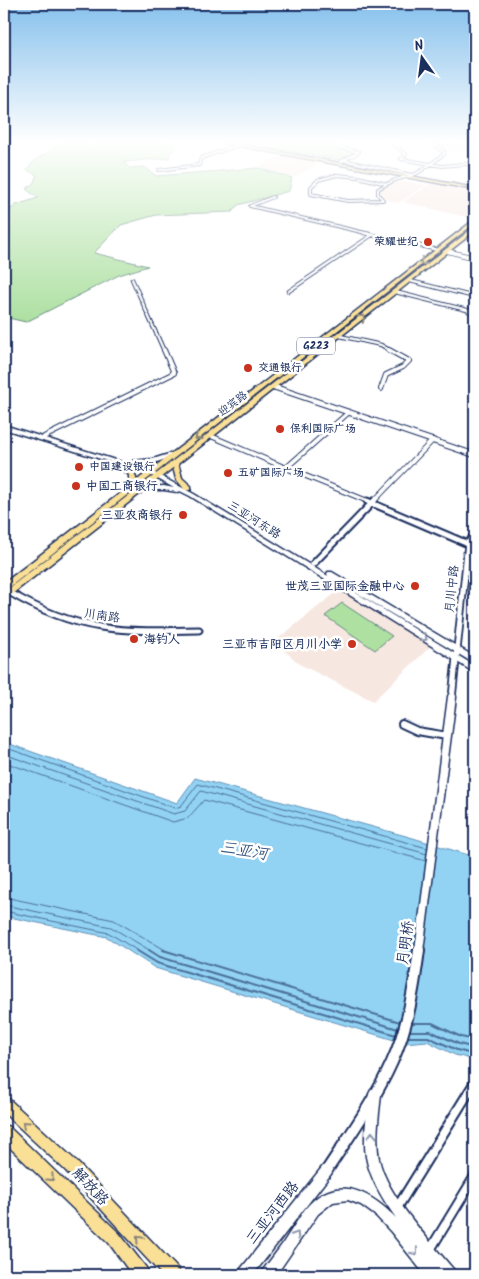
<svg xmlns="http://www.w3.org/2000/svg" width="479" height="1279" font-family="Kalam,'LXGW WenKai TC',sans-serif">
<rect width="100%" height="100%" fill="#fff"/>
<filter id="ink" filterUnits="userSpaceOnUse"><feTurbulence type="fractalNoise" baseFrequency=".02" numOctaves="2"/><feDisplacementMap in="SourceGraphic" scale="10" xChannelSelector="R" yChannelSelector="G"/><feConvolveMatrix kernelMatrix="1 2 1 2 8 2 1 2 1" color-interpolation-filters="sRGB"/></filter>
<g filter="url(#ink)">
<!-- built -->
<path fill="#f7e7e1" d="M471,143l4,3v4l-28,2 -12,-7z
M283,155l39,7 -28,15 -36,-10z
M410,182l16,3 -28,18 -11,-3 -7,-6 -1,-4 12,-7z
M430,184l45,6v29l-72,-17z
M339,590l92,56 -58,55 -72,-36 -27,-23z"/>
<!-- green -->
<path fill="#ade0a1" stroke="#648880" d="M61,143h111l5,5 -7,4 -1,6 -45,4 5,6 16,-1 11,9 102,-8 34,10 -3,13 -51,14 -6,7 -76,3 -35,10 -27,28 54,13 -29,9 -93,47 -22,-5v-103l12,-9 22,-7 -12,-9 7,-5 4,-9 -10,-5 7,-9z
M241,143h84l29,10 -15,7z
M342,603l50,33 -17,14 -50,-34z"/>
<!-- water -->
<path fill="#92d2f3" stroke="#6291b7" d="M4,742l173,61 18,-25 218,60 62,19v203l-20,-5 -28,-14 -23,2 -249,-75 -48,-31 -103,-21z"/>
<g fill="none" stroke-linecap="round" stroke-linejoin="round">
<!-- shore-far1 -->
<path stroke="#4b709a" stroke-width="1" d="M4,747l171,61 6,-2 17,-22 229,64
M4,754l170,60 11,-3 16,-20 226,63
M4,762l169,60 15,-4 16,-18 222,61
M4,897l110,23 53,31
M4,905l107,22 40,24
M4,911l105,22 29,18"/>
<!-- shore -->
<path stroke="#4b709a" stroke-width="2" d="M136,950l21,13 239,72
M149,950l11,7 238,72
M163,950l237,72
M412,1023h20l29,14 14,3
M410,1031h20l29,13 16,4
M408,1037h20l29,13 18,5"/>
<!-- minor-far5 casing -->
<g stroke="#1b2f5e" stroke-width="4">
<path id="minor-far5" d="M328,143l8,4 23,5 -19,10
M391,143l15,11 -5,5 41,7 33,-3
M434,145l17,-2
M343,160l69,15
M159,170l40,-5 2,-7 35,-12
M337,175l21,2 29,7 -9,5v5l5,6 -35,1 -37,-7v-7l7,-7z
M387,184c10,-6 14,-5 23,-8 12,-3 24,-15 34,-22v-2l-14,-9
M273,197l-23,9 120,28"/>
</g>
<!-- minor-far4 casing -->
<g stroke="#1b2f5e" stroke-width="4.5">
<path id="minor-far4" d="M364,233l74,17
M132,279l32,72
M410,281l65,16
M289,291l83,-56
M395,292l80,20
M340,336l41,9 10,6"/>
</g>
<!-- minor-far3 casing -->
<g stroke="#1b2f5e" stroke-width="6">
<path id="minor-far3" d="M381,389l5,-14 17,-8 6,-6 -20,-11
M211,436l75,32 63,-56
M44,437l130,-64 -10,-23
M286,468l84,34
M373,502l60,-62"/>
</g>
<!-- minor-far2 casing -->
<g stroke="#1b2f5e" stroke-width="9">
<path id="minor-far2" d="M367,501l101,43
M313,564l61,-63
M9,592c69,41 113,40 190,38"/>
</g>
<!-- minor-far1 casing -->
<g stroke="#1b2f5e" stroke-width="10">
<path id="minor-far1" d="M402,724l15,7 30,5"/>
</g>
<!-- minor casing -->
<g stroke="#1b2f5e" stroke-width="12">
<path id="minor" d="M397,1208l78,-126
M430,1250l45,-74"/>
</g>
<!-- tertiary-far4 casing -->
<g stroke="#1b2f5e" stroke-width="5.5">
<path id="tertiary-far4" d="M447,251l28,7
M469,311l6,-5"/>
</g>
<!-- tertiary-far3 casing -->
<g stroke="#1b2f5e" stroke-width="7">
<path id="tertiary-far3" d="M274,387l201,68"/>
</g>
<!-- tertiary-far2 casing -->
<g stroke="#1b2f5e" stroke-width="9">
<path id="tertiary-far2" d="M452,698l16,-154 7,-11"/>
</g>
<!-- tertiary-far1 casing -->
<g stroke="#1b2f5e" stroke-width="11">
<path id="tertiary-far1" d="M419,951l33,-254"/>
</g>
<!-- tertiary casing -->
<g stroke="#1b2f5e" stroke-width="14">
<path id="tertiary" d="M327,1170c23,-35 48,-70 65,-108 16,-35 22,-74 27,-112"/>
</g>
<!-- secondary casing -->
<g stroke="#1b2f5e" stroke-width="3">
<path id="secondary" d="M4,425l149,47 41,22 134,82 -1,-2 1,-2h4l143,85v7l-143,-86 143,88v7l-285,-177 -10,-5 -3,1 -13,-2h-24v-2l2,-1 22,-1 10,2 -25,-14 -145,-45z
M175,452l2,1v2l-23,8 -21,2 -3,-2 3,-2 20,-2z
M375,1088l4,2 2,4c-2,21 -6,44 -2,65 8,37 51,82 75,111l2,5h-15l-2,-2 1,2h-15l-34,-43 -15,-16 -15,-11 -13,-5 -15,2 -15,12 -42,61h-15l2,-5 18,-24 24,-37c30,-36 63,-19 91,9 -13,-18 -26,-39 -30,-61 -3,-20 1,-42 3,-63l2,-4z
M327,1164l4,2 2,4 -2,4 -78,101h-15l2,-5 83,-104z"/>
</g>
<!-- primary casing -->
<g stroke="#1b2f5e" stroke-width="3">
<path id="primary" d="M117,461l18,13 2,9 -3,7h-6l-1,-2 2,-5v-8l-14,-11 -1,-1z
M175,461l3,2 4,15 9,8v4h-6l-9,-11 -4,-16z
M4,1097l5,2 66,61 103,109 2,6h-18l-97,-105 -61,-57z
M4,1125l5,2 110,106 28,36 2,6h-17l-23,-32 -105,-101z"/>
</g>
<!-- trunk casing -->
<g stroke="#1b2f5e" stroke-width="3">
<path id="trunk" d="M223,143h8l244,45v2z
M474,220h1v3l-468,366 -3,1v-7z
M473,228h2v3l-468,367 -3,1v-7z"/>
</g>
<!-- minor-far5 -->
<use href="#minor-far5" stroke="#fff" stroke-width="2"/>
<!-- minor-far4 -->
<use href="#minor-far4" stroke="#fff" stroke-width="2.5"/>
<!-- minor-far3 -->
<use href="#minor-far3" stroke="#fff" stroke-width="4"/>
<!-- minor-far2 -->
<use href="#minor-far2" stroke="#fff" stroke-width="5"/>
<!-- minor-far1 -->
<use href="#minor-far1" stroke="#fff" stroke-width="6"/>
<!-- minor -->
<use href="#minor" stroke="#fff" stroke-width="8"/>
<!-- tertiary-far4 -->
<use href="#tertiary-far4" stroke="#fff" stroke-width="4"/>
<!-- tertiary-far3 -->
<use href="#tertiary-far3" stroke="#fff" stroke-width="4.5"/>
<!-- tertiary-far2 -->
<use href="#tertiary-far2" stroke="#fff" stroke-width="5.5"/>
<!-- tertiary-far1 -->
<use href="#tertiary-far1" stroke="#fff" stroke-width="8"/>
<!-- tertiary -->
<use href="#tertiary" stroke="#fff" stroke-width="10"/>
<!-- secondary -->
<use href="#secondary" fill="#fff" fill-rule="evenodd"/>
<!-- primary -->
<use href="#primary" fill="#fadf96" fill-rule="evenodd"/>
<!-- trunk -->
<use href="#trunk" fill="#fadf96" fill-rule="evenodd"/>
</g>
<!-- one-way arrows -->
<defs><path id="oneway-chevron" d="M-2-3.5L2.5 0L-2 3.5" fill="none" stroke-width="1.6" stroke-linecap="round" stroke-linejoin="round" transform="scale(1.25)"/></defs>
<g stroke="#8a877a">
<use href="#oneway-chevron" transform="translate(423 262) rotate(142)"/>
<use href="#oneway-chevron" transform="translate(362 318) rotate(-38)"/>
<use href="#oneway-chevron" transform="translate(198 437) rotate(142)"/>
<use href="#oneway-chevron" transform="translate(25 1124) rotate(-138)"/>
<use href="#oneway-chevron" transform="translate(51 1178) rotate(44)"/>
<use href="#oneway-chevron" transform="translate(139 1239) rotate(-133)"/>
</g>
<g stroke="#8d97ae">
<use href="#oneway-chevron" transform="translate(424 638) rotate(32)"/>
<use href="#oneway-chevron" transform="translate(372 1135) rotate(-91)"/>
<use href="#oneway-chevron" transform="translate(296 1235) rotate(-58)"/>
<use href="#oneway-chevron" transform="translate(415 1252) rotate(52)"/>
</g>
</g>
<!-- sky -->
<linearGradient id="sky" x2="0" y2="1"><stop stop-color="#85c0ec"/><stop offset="0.44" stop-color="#fff"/><stop offset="1" stop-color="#fff" stop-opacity="0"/></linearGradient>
<rect width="479" height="322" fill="url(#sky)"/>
<!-- markers -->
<g fill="#c8321e" stroke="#fff" stroke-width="2">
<circle cx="428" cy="242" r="5"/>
<circle cx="248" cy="368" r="5"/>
<circle cx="280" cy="429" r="5"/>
<circle cx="79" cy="467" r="5"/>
<circle cx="228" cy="473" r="5"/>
<circle cx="76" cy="486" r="5"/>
<circle cx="183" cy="515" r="5"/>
<circle cx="415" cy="586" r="5"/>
<circle cx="134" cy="639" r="5"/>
<circle cx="352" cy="644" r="5"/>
</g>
<g text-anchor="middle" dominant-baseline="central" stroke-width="5" stroke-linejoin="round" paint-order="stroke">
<!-- far-poi labels -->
<g font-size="11" font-weight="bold" fill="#1b2f5e" stroke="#fff" text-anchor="start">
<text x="418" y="242" text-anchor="end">荣耀世纪</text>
<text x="258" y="368">交通银行</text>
<text x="290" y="429">保利国际广场</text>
<text x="89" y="467">中国建设银行</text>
<text x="238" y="473">五矿国际广场</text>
</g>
<!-- shield labels -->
<rect fill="#fff" stroke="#5f6d8e" stroke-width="1" x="297" y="337.5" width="38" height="17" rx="4"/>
<g font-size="11" font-weight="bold" fill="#1b2f5e">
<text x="316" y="346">G223</text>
</g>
<!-- far-street labels -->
<g font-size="11" fill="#1b2f5e" stroke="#fff">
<text transform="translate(233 404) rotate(-38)">迎宾路</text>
</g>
<!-- poi labels -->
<g font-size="12" font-weight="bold" fill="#1b2f5e" stroke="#fff" text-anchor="end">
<text x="86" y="486" text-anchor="start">中国工商银行</text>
<text x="173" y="515">三亚农商银行</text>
<text x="405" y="586">世茂三亚国际金融中心</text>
<text x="144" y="639" text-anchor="start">海钓人</text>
<text x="342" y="644">三亚市吉阳区月川小学</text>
</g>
<!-- street labels -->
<g font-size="12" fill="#1b2f5e" stroke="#fff">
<text transform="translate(254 520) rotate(32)">三亚河东路</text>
<text transform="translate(452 589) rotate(-84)">月川中路</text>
<text transform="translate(102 616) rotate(8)">川南路</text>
</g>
<!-- near-street labels -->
<g font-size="15" fill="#1b2f5e" stroke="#fff">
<text transform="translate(406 943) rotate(-82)">月明桥</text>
<text transform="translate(90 1187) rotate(47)">解放路</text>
<text transform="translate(273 1213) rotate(-52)">三亚河西路</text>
</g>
<!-- near-water labels -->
<g font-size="16" font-style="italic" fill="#395883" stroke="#fff">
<text transform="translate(244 851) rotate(9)">三亚河</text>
</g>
</g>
<!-- margin -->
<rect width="479" height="1279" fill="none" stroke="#fff" stroke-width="20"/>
<rect x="10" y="10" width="459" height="1259" fill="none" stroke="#1b2f5e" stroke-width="2" filter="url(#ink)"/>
<!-- north arrow -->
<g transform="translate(422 58) rotate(346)" stroke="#ffffff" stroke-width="4" paint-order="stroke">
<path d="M0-4L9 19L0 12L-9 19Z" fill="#1b2f5e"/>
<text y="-8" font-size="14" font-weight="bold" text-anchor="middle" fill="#1b2f5e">N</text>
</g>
</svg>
